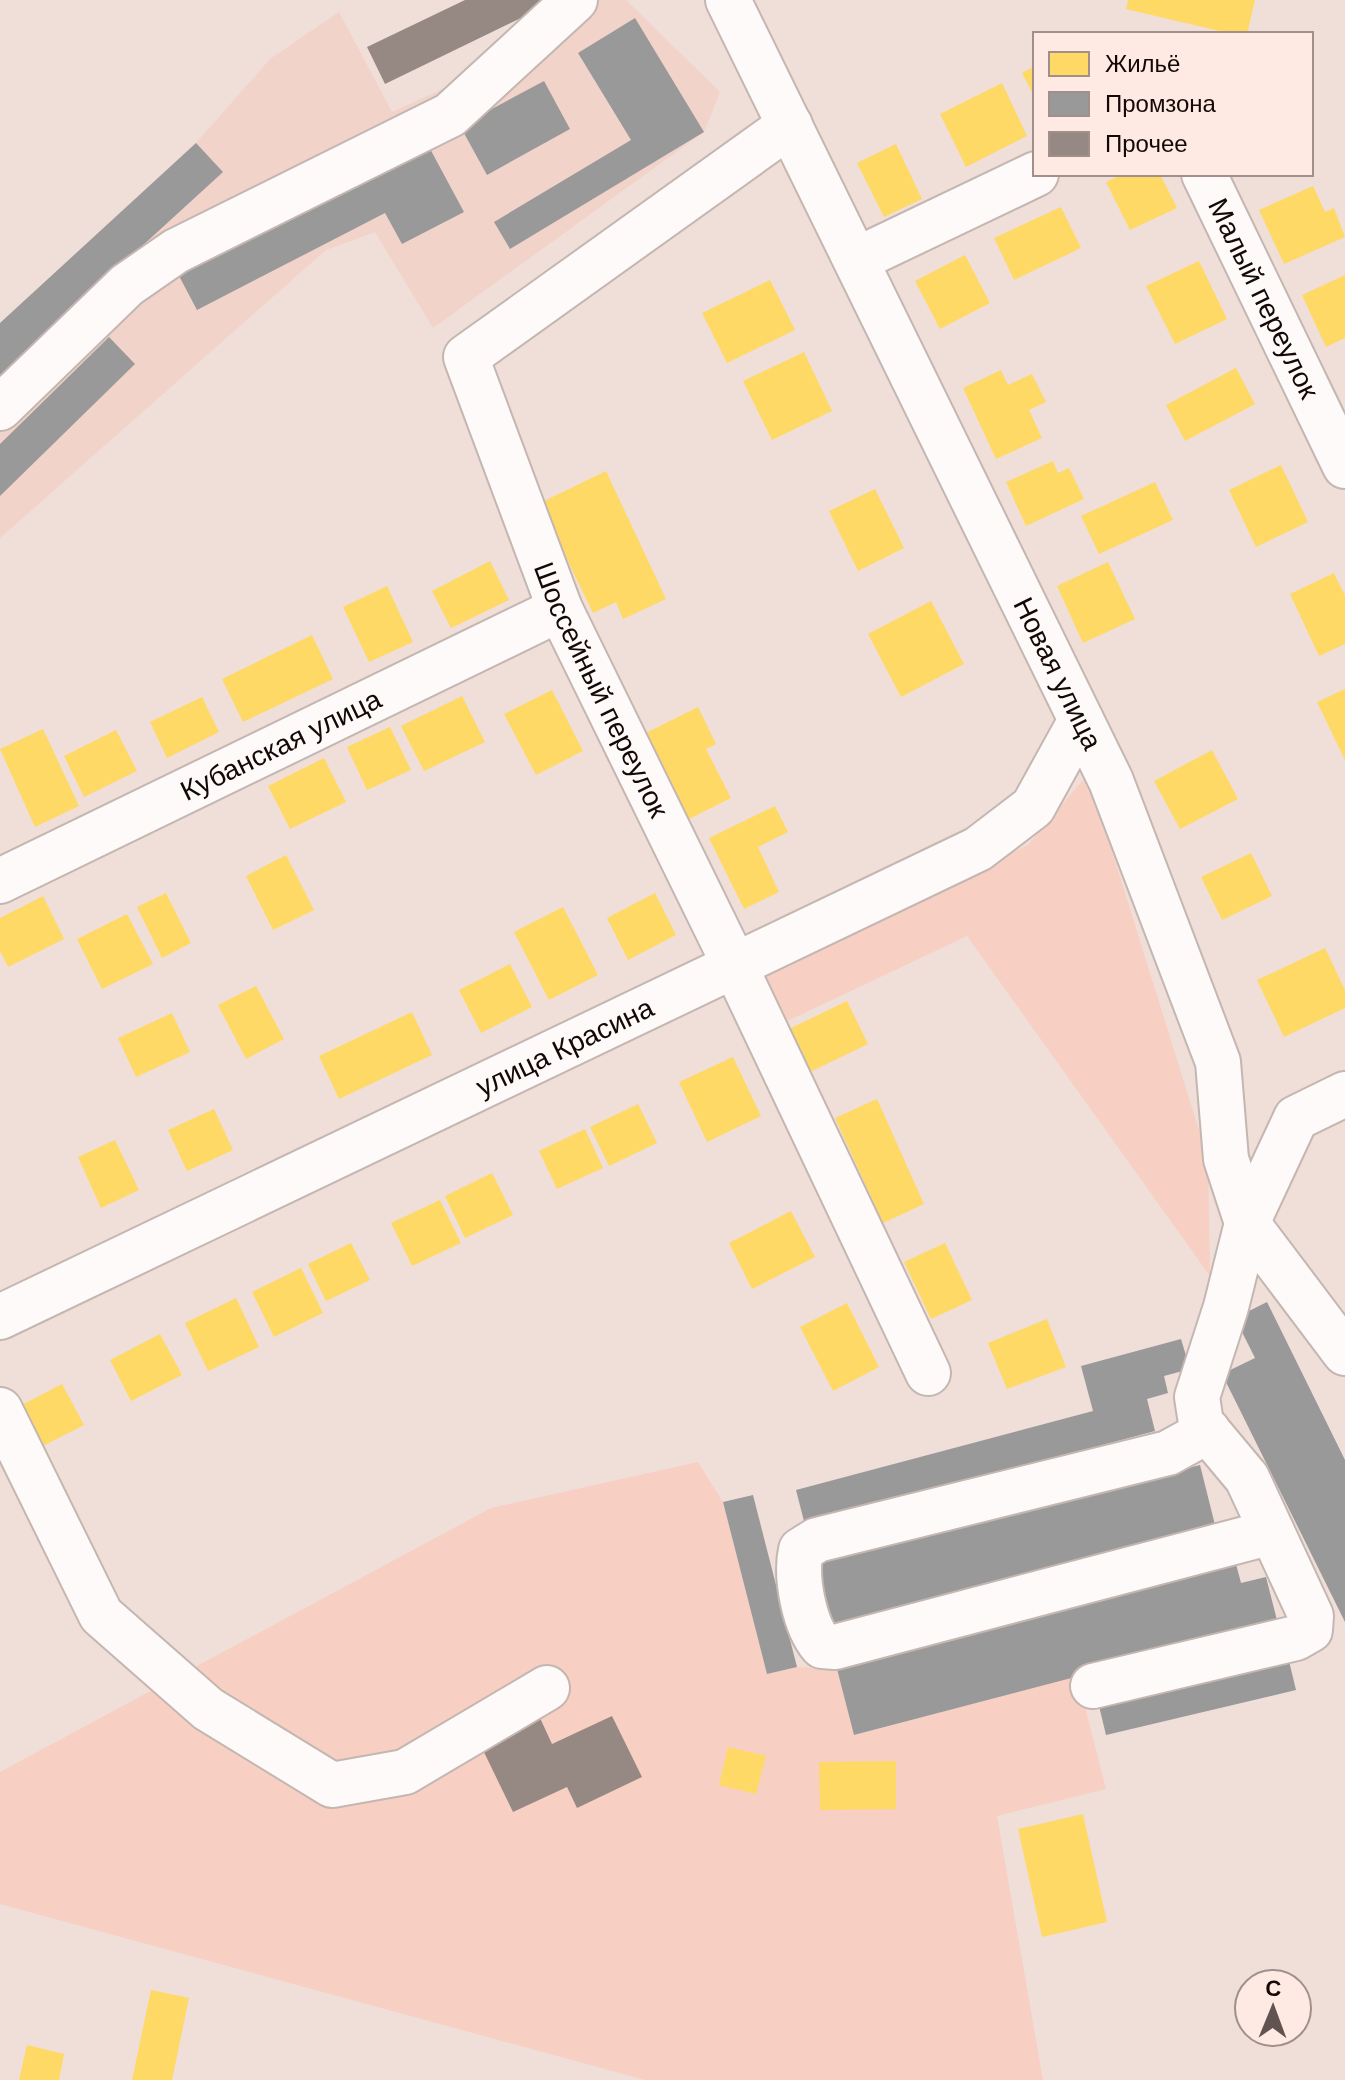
<svg xmlns="http://www.w3.org/2000/svg" width="1345" height="2080" font-family="'DM Sans',sans-serif">
<rect width="100%" height="100%" fill="#f0ded8"/>
<!-- built -->
<path fill="#f2d3c9" d="M557,0h69l94,92 -16,40 -271,196 -58,-96 -49,18 -326,288v-215l196,-180 74,-84 69,-47 53,100 79,-36z"/>
<!-- green -->
<path fill="#f7d0c3" d="M1088,774l120,385 2,117 -243,-340 -188,89 -22,-53 271,-127z
M698,1462l25,40 44,172 30,-7 40,2 18,66 222,-59 29,113 -109,27 46,264h-398l-645,-176v-132l491,-264z"/>
<!-- homes -->
<path fill="#ffd966" d="M1128,0h127l-8,34h-15l-106,-25z
M1035,66v32l-13,-25z
M1002,83l25,53 -61,31 -26,-53z
M896,144l26,55 -38,18 -27,-54z
M1123,174h37l17,34 -47,22 -24,-48z
M1313,186l12,26 9,-4 11,29 -61,27 -25,-54z
M1061,207l20,41 -67,32 -20,-42z
M965,255l25,48 -50,26 -25,-48z
M1199,261l28,58 -52,25 -29,-58z
M1345,275v63l-19,9 -24,-52z
M770,280l25,50 -68,33 -25,-50z
M804,352l28,59 -60,29 -29,-59z
M1236,368l19,36 -70,37 -19,-36z
M1001,370l7,15 24,-11 14,28 -17,8 13,28 -46,21 -33,-71z
M1053,461l5,12 11,-5 15,31 -58,27 -20,-44z
M1281,465l27,57 -52,25 -27,-57z
M606,471l60,128 -43,20 -7,-17 -23,11 -53,-110z
M1155,482l18,38 -74,34 -18,-38z
M875,489l29,59 -46,23 -29,-60z
M490,561l19,39 -58,28 -19,-37z
M1108,562l27,57 -52,24 -26,-57z
M1334,573l11,23v48l-26,12 -29,-62z
M387,586l26,56 -44,20 -26,-55z
M931,601l33,63 -63,33 -33,-63z
M312,635l21,44 -90,43 -21,-43z
M1345,689v71l-28,-58z
M552,690l31,61 -47,24 -32,-61z
M462,696l23,46 -61,29 -23,-45z
M202,697l17,35 -52,26 -17,-36z
M698,707l18,37 -10,5 25,49 -44,22 -43,-86z
M390,727l21,43 -44,20 -20,-43z
M43,729l36,77 -44,21 -35,-78z
M116,730l21,41 -53,26 -20,-41z
M1212,750l26,49 -58,30 -26,-48z
M324,758l22,44 -56,27 -22,-43z
M775,806l13,26 -30,15 21,45 -35,17 -35,-71z
M1251,853l21,43 -50,24 -21,-43z
M286,855l28,55 -41,20 -27,-54z
M166,893l25,50 -29,15 -25,-51z
M655,893l21,42 -48,25 -21,-42z
M43,896l21,43 -56,28 -8,-16v-33z
M563,907l35,68 -49,25 -35,-68z
M127,914l26,50 -51,25 -25,-50z
M1325,948l20,42v18l-61,29 -27,-57z
M510,964l22,43 -51,26 -22,-43z
M256,986l28,53 -38,20 -28,-54z
M847,1001l21,43 -58,28 -21,-43z
M412,1012l20,43 -93,44 -20,-43z
M172,1013l18,39 -54,25 -18,-39z
M733,1057l28,59 -54,26 -28,-60z
M877,1099l47,105 -41,19 -48,-105z
M638,1104l19,39 -48,23 -19,-39z
M214,1109l19,41 -46,21 -19,-41z
M585,1129l18,39 -46,21 -18,-38z
M115,1140l24,50 -38,18 -23,-51z
M492,1173l21,42 -48,23 -20,-42z
M440,1200l21,43 -49,23 -21,-43z
M791,1211l24,46 -63,32 -23,-46z
M351,1243l19,37 -44,21 -18,-37z
M945,1243l27,57 -41,19 -27,-57z
M301,1268l22,45 -49,24 -22,-45z
M236,1298l23,49 -51,24 -23,-48z
M847,1303l32,64 -46,24 -33,-64z
M1047,1319l19,48 -59,22 -19,-46z
M160,1334l22,41 -51,26 -21,-41z
M62,1384l22,41 -47,24 -21,-41z
M728,1747l38,9 -10,38 -37,-9z
M896,1761v48l-76,1 -1,-48z
M1083,1814l24,108 -65,15 -24,-108z
M151,1990l38,8 -17,82h-40z
M27,2045l37,9 -5,26h-40z"/>
<!-- industry -->
<path fill="#999" d="M635,18l69,114 -194,117 -16,-27 137,-82 -53,-87z
M544,81l26,48 -83,46 -27,-49z
M196,143l27,29 -223,204v-53z
M428,145l36,67 -62,32 -17,-31 -188,97 -19,-36z
M109,337l26,27 -135,132v-52z
M1267,1302l78,158v162l-123,-248 33,-16 -20,-40z
M1181,1339l9,30 -26,7 4,17 -21,6 8,32 -350,94 -9,-35 297,-79 -12,-45z
M1200,1465l16,64 -382,99 -17,-65z
M753,1495l44,172 -30,7 -44,-172z
M1236,1564l5,19 25,-6 12,47 -424,111 -17,-66z
M1289,1661l7,29 -190,45 -7,-29z"/>
<!-- building -->
<path fill="#968984" d="M465,0h86l1,3 -167,81 -18,-37z
M612,1716l30,61 -65,31 -10,-21 -54,25 -32,-66 59,-28 12,26z"/>
<g fill="none" stroke-linecap="round" stroke-linejoin="round">
<!-- minor casing -->
<g stroke="#c4b6b1" stroke-width="48">
<g id="minor">
<path id="s1" d="M728,0l383,781 107,281 8,97 21,64 98,130"/>
<path id="s2" d="M790,125l-324,232 94,252 174,355 194,409"/>
<path id="s3" d="M1204,174l141,292"/>
<path d="M856,260l180,-86"/>
<path d="M0,408l127,-123 49,-34 274,-136 125,-115"/>
<path id="s4" d="M0,881l560,-272"/>
<path id="s5" d="M0,1317l978,-468 55,-42 48,-87"/>
<path d="M0,1410l101,205 107,94 124,76 73,-13 142,-84"/>
<path d="M1208,1431l-40,22 -351,87 -16,10c-6,27 3,75 21,96l13,1 437,-115"/>
<path d="M1093,1686l203,-48 14,-8 1,-14 -64,-138 -46,-55 -4,-26 29,-90 21,-84 49,-105 49,-24"/>
</g>
</g>
<!-- minor -->
<use href="#minor" stroke="#fdfaf9" stroke-width="44"/>
</g>
<g text-anchor="middle" dominant-baseline="central" stroke-width="8" stroke-linejoin="round" paint-order="stroke">
<!-- street labels -->
<g font-size="28" fill="#130806" stroke="#fee9e3">
<text stroke="none"><textPath href="#s3" startOffset="138">Малый переулок</textPath></text>
<text stroke="none"><textPath href="#s1" startOffset="750">Новая улица</textPath></text>
<text stroke="none"><textPath href="#s2" startOffset="758">Шоссейный переулок</textPath></text>
<text stroke="none"><textPath href="#s4" startOffset="312">Кубанская улица</textPath></text>
<text stroke="none"><textPath href="#s5" startOffset="626">улица Красина</textPath></text>
</g>
</g>
<!-- legend -->
<rect x="1033" y="32" width="280" height="144" fill="#fee9e3" stroke="#a08f8b" stroke-width="2"/>
<rect x="1049" y="52" width="40" height="24" fill="#ffd966" stroke="#a08f8b" stroke-width="2"/>
<text x="1105" y="72" font-size="24" fill="#130806">Жильё</text>
<rect x="1049" y="92" width="40" height="24" fill="#999999" stroke="#a08f8b" stroke-width="2"/>
<text x="1105" y="112" font-size="24" fill="#130806">Промзона</text>
<rect x="1049" y="132" width="40" height="24" fill="#968984" stroke="#a08f8b" stroke-width="2"/>
<text x="1105" y="152" font-size="24" fill="#130806">Прочее</text>
<!-- north arrow -->
<g transform="translate(1273 2008) rotate(1)"><circle r="38" fill="#fee9e3" stroke="#a08f8b" stroke-width="2"/>
<path d="M0-6L14 30L0 20L-14 30Z" fill="#605350"/>
<text y="-12" font-size="22" font-weight="bold" text-anchor="middle" fill="#130806">С</text>
</g>
</svg>
